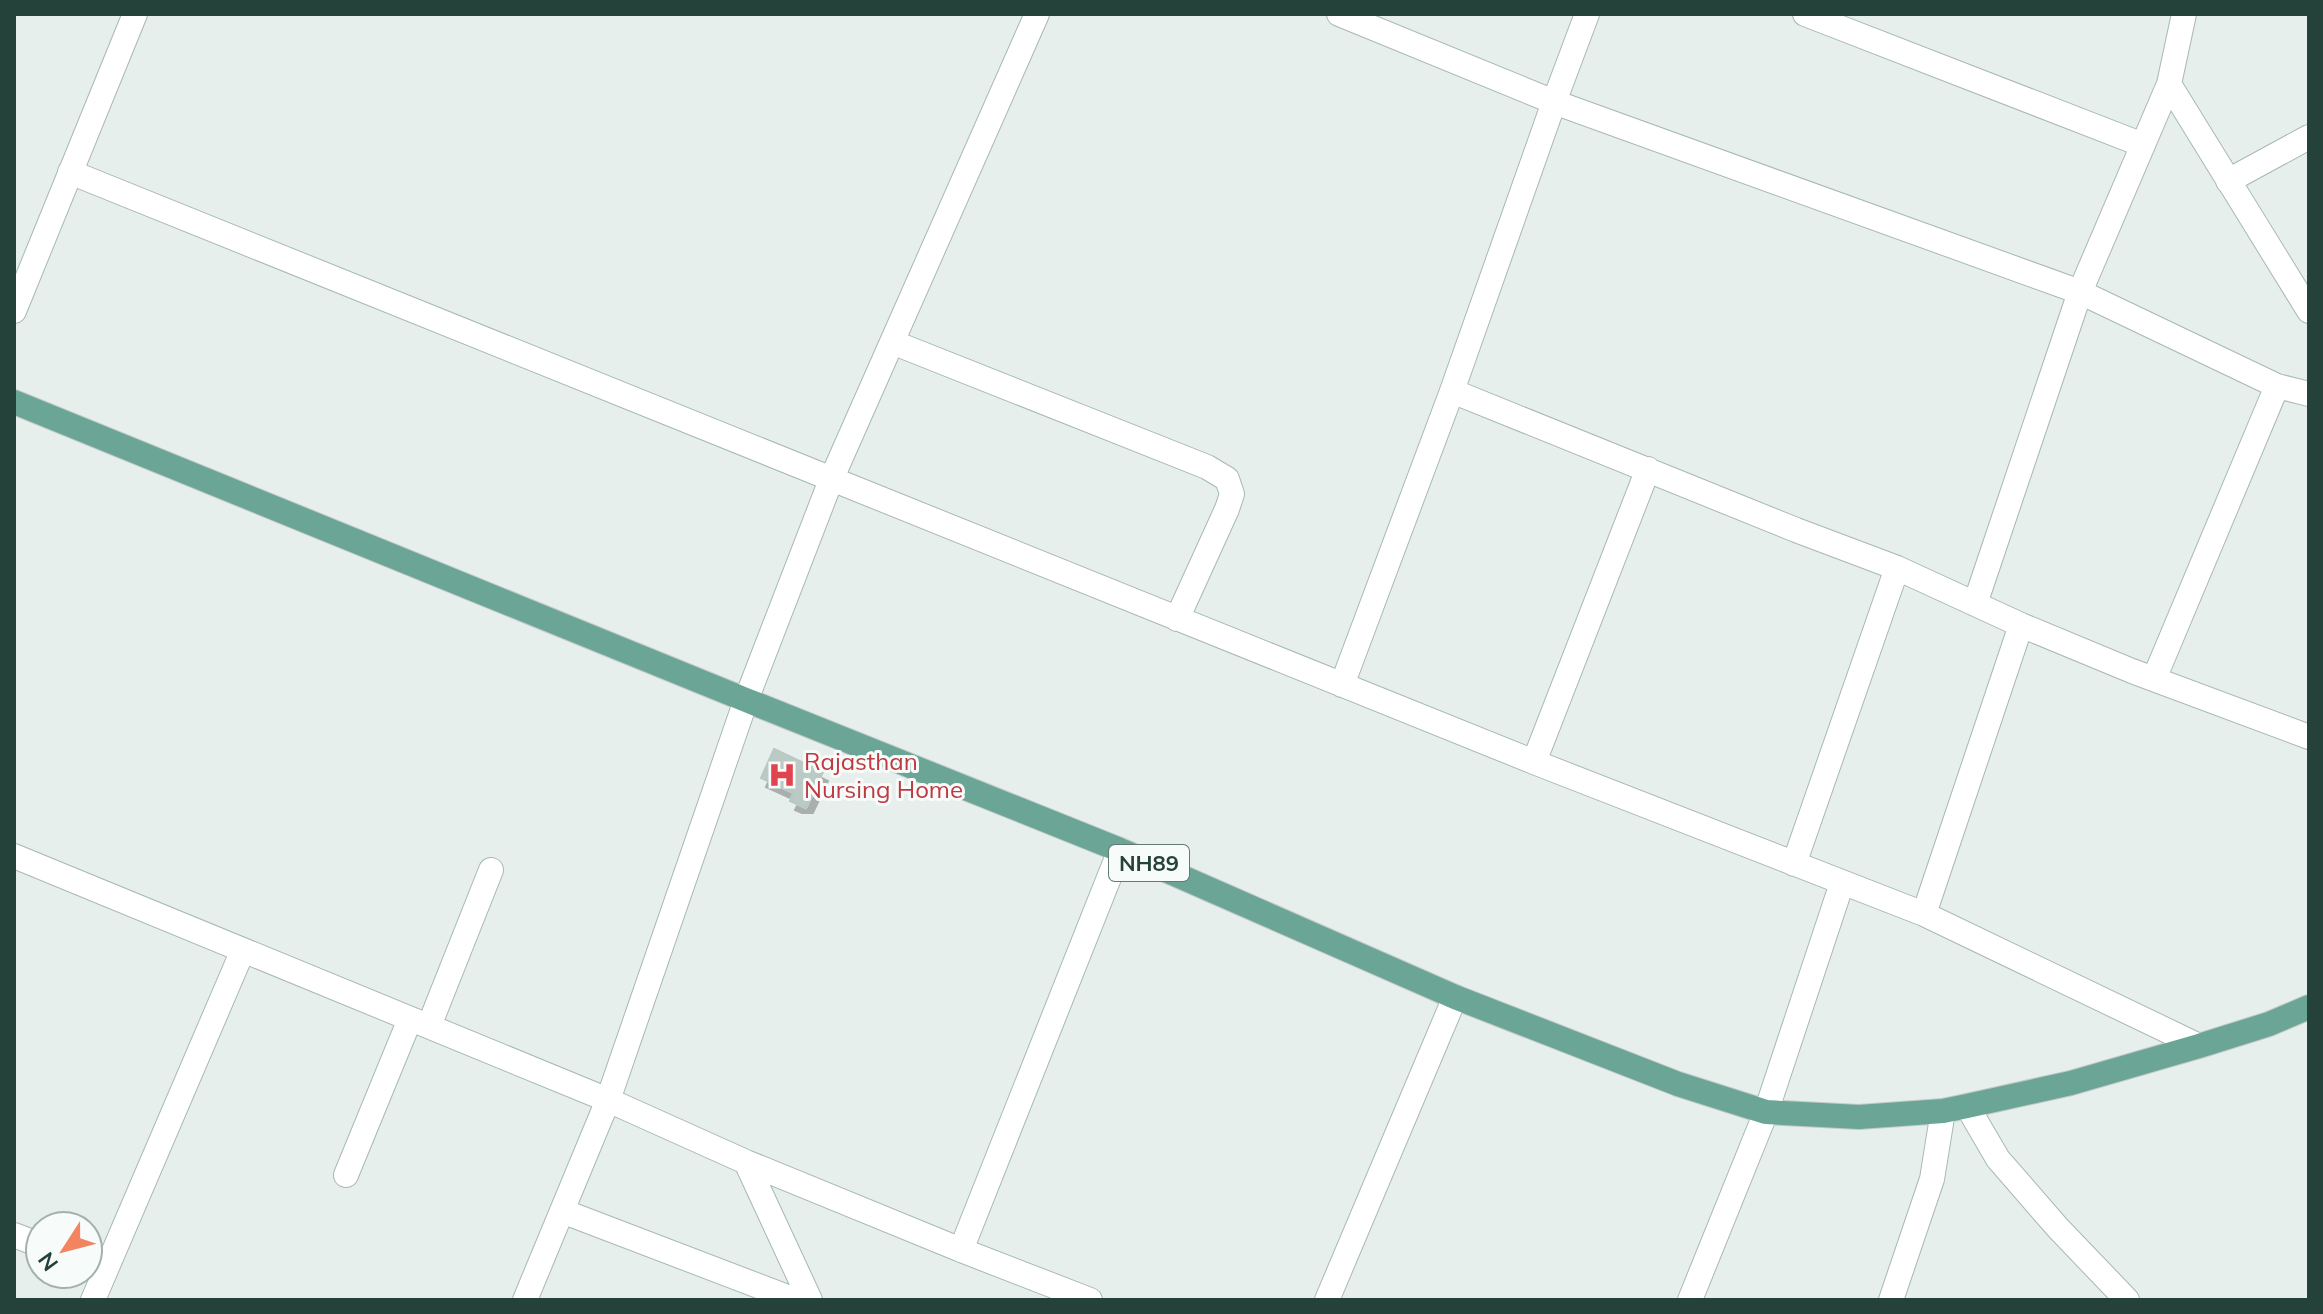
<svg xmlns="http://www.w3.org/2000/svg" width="2323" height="1314" font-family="Mulish,sans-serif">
<defs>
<filter id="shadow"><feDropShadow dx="5" dy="9" stdDeviation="0" flood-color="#0004"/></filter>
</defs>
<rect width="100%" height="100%" fill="#e6efeb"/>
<!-- building -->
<path fill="#bbcac4" stroke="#b8c9c2" stroke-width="2" filter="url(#shadow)" d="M774,749l49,23 -17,36 -16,-7 4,-8 -33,-15z"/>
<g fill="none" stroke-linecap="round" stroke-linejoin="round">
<!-- minor casing -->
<g stroke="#a8b8b2" stroke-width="26">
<path id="minor" d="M1339,14l215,88 526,190 197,94 32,8
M1805,14l338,131
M2169,84l140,227
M70,172l1464,590 390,152 275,132
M2228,181l81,-44
M14,311l121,-297
M892,342l315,125 20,12 5,15 -5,15 -50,110
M1452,391l344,139 101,38 124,57 111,46 177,66
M1975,604l105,-312 89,-208 15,-70
M2154,679l123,-293
M1342,685l110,-294 102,-289 33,-88
M1534,762l114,-293
M14,856l594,244 138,62 64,138
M1794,864l103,-296
M1924,914l97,-289
M429,1026l62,-156
M1967,1106l31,53 60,69 69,72
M746,1162l215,88 129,50
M346,1175l64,-156
M562,1211l233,89
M14,1235l26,10
M961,1250l159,-400
M93,1300l150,-350
M525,1300l83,-200 138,-400 85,-220 206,-466
M1327,1300l128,-303
M1690,1300l76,-188 76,-229
M1891,1300l41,-121 11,-68"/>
</g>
<!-- major casing -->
<g stroke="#c2cac8" stroke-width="26">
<path id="major" d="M14,402l732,298 374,150 335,147 223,87 88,28 93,5 84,-6 24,-5 104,-23 128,-37 70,-22 40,-17"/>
</g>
<!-- minor -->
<use href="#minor" stroke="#fff" stroke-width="24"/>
<!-- major -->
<use href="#major" stroke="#6aa596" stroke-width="24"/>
</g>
<!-- icons -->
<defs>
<g id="hospital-bare" transform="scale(2.16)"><path d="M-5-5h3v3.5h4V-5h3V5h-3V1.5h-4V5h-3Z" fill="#e0444e" stroke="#f7fbf9" stroke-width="2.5" paint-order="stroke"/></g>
</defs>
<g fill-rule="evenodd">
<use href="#hospital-bare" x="782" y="775"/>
</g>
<g text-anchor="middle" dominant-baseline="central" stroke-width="6" stroke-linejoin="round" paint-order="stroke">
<!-- shield labels -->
<rect fill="#f7fbf9" stroke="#637a73" stroke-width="2" x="1109" y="845" width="80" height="36" rx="6"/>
<g font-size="22" font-weight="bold" fill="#24423a">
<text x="1149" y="863">NH89</text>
</g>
<!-- health labels -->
<g font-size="24" fill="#be3a42" stroke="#f7fbf9" text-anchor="start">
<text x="804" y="761">Rajasthan<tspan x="804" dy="28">Nursing Home</tspan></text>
</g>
</g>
<!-- border -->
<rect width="2323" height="1314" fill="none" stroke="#24423a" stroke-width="32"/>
<!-- north arrow -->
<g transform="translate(64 1250) rotate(234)"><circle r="38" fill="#f7fbf9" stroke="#a3b1ad" stroke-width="2"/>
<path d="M0-6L14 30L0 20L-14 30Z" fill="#f4845f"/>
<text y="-12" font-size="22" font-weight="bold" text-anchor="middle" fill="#24423a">N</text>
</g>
</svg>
